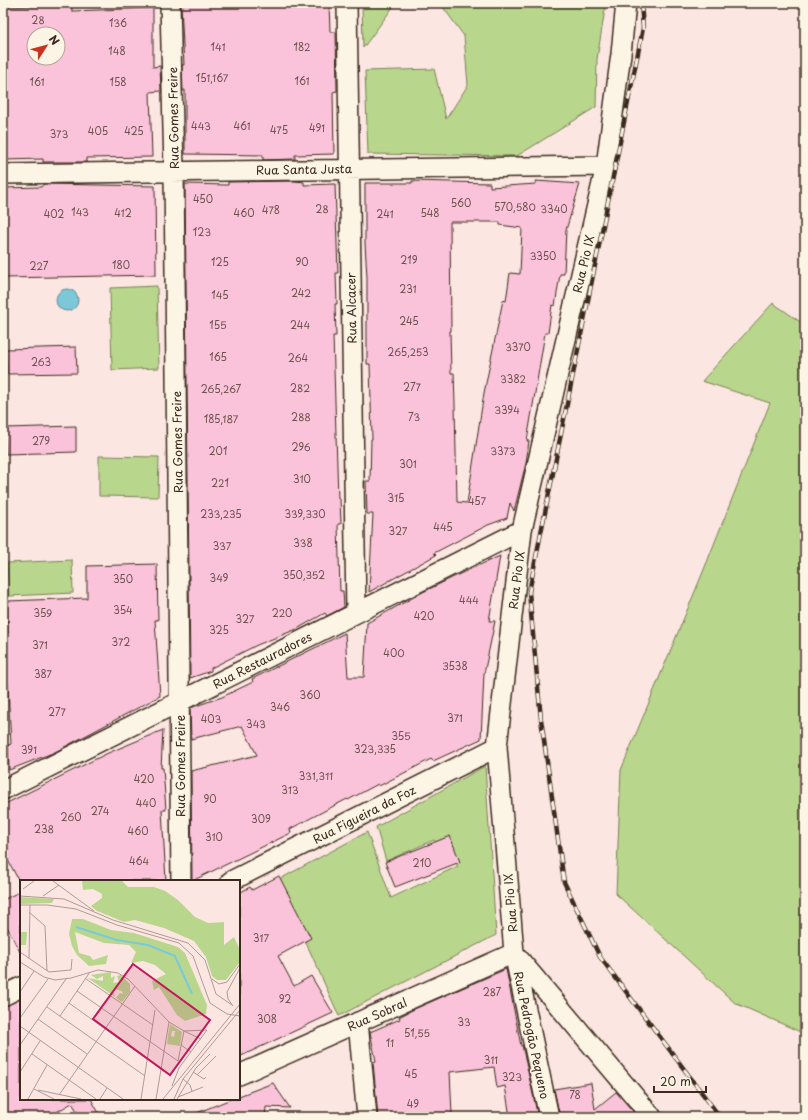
<svg xmlns="http://www.w3.org/2000/svg" width="808" height="1120" font-family="'Playpen Sans',sans-serif">
<rect width="100%" height="100%" fill="#fce6e2"/>
<filter id="ink" filterUnits="userSpaceOnUse"><feTurbulence type="fractalNoise" baseFrequency=".025" numOctaves="2"/><feDisplacementMap in="SourceGraphic" scale="8" xChannelSelector="R" yChannelSelector="G"/><feConvolveMatrix kernelMatrix="1 2 1 2 8 2 1 2 1" color-interpolation-filters="sRGB"/></filter>
<g filter="url(#ink)">
<!-- green -->
<path fill="#b9d68d" stroke="#7a8056" d="M362,3h34l-33,45z
M440,3h166l-9,56 -1,48 -79,49 -149,-2 -3,-83 69,-2 12,50 22,-34 -4,-49z
M157,286l2,82 -47,2 -2,-82z
M773,303l32,22v709l-70,-31 -119,-109 5,-124 82,-198 67,-169 -68,-22z
M99,456l60,1 -1,40 -59,-1z
M72,560l1,33 -64,3 -2,-33z
M485,766l11,169 -157,81 -61,-136 89,-48 24,66 67,-32 -24,-26 -48,21 -10,-34z"/>
<!-- water -->
<path fill="#7bc8d9" stroke="#61898e" d="M56 300a11 11 0 1 1 22 0a11 11 0 1 1-22 0Z"/>
<!-- building -->
<path fill="#fbc3da" stroke="#3b2a1e" fill-rule="evenodd" d="M210,3h119l1,29h6l1,59 -4,1 1,62 -39,1v4l-32,1v-5l-78,-1v-64l-2,1 -1,-26h2l-3,-61z
M72,5v6l81,-3v59l7,-1 1,25 -11,1 2,65 -65,1v4h-44v-3l-39,1 -1,-153zM34,34h24v24h-24z
M295,181l9,1v3l31,-1 3,89h-2l1,31h-2l1,32h-3l5,163h2l1,25h-3l2,67h3l1,16 -17,9 -2,-3 -28,16 -40,16 -46,23v3l-21,7 -5,-494 43,1v-3z
M412,181l78,2v4l46,-3v-3l44,3 -14,46 -2,44h-4l-5,32 -3,-1 -4,28h-3l-18,108h2l-3,22 -12,48 -4,-8 -3,15 -19,7 -54,28 2,2 -67,37 4,-78h-6l-1,-33h4l1,-42h1l-2,-75h-3v-87l-2,-34v-60h47zM450,222h50v3l22,3 -2,46 -10,-1 -4,28 -3,-1 -19,93 -17,110 -10,-1 -2,-98 -1,-31h-3l-1,-42h1z
M44,184l111,2 1,89 -152,3 -1,-90 38,-1z
M76,347l1,26 -70,1 -1,-25z
M76,426v26l-70,2 -1,-26z
M500,556l-11,65h6l-11,53 -3,65 -48,22 -2,-2 -52,27 -1,-2 -30,16 -1,-1 -57,30 1,4 -99,48 -1,-110 66,-16 -15,-29 -51,13 -1,-31 32,-11 31,-15 -1,-3 93,-46 3,44h16l3,-54 54,-30 45,-22z
M157,564l1,56h-3l5,76 -105,56 -46,18 -1,-25 3,-1 -6,-111h3l-1,-32 80,-3v-32z
M163,730l-2,38h2l3,42h-4l4,71h-147l-16,-30v-46l105,-52z
M450,836l10,26 -65,25 -10,-25z
M279,876l32,62 -33,18 16,30 17,-10 22,37 -94,44v-164l11,-6 2,3z
M21,891v63l-18,-35v-19z
M506,969l15,77 1,-1 16,72h-28l-5,-31 -8,2 -3,-21 -44,5 2,42 -74,3 -5,-55 3,-1 -6,-29 30,-13 -1,-2 13,-7z
M21,999v100h70l8,14 -8,4h-10l-9,-14 -24,14h-40l-5,-8v-102z
M273,1083l17,25 -24,-1 -1,10h-78l44,-18h8v-3z
M591,1083l4,26 21,-17 22,25h-78l-6,-28z"/>
<g fill="none" stroke-linecap="round" stroke-linejoin="round">
<!-- minor casing -->
<g stroke="#3b2a1e" stroke-width="22">
<path id="minor" d="M170,3l4,168 7,710
M347,3l9,610
M626,3l-5,51 -15,112 -84,364 -25,217 17,206 138,164
M3,174l603,-8
M3,790l519,-260
M231,881l266,-134
M3,996l18,-9
M358,1022l9,95
M239,1075l275,-122 35,164"/>
</g>
<!-- minor -->
<use href="#minor" stroke="#fcf5e5" stroke-width="19"/>
<!-- rail casing -->
<g stroke="#3b2a1e" stroke-width="4.5">
<path id="rail" d="M641,3l2,25 -114,564 12,127 23,163 36,75 120,160"/>
</g>
<!-- rail -->
<use href="#rail" stroke="#fcf5e5" stroke-width="3" stroke-dasharray="9" stroke-linecap="butt"/>
</g>
</g>
<g text-anchor="middle" dominant-baseline="central" stroke-width="3" stroke-linejoin="round" paint-order="stroke">
<!-- number labels -->
<g font-size="10" fill="#6b504d">
<text x="38" y="19">28</text>
<text x="118" y="22">136</text>
<text x="218" y="46">141</text>
<text x="302" y="46">182</text>
<text x="117" y="50">148</text>
<text x="212" y="77">151,167</text>
<text x="302" y="80">161</text>
<text x="37" y="81">161</text>
<text x="118" y="81">158</text>
<text x="201" y="125">443</text>
<text x="242" y="125">461</text>
<text x="317" y="127">491</text>
<text x="279" y="129">475</text>
<text x="98" y="130">405</text>
<text x="134" y="130">425</text>
<text x="59" y="133">373</text>
<text x="203" y="198">450</text>
<text x="461" y="202">560</text>
<text x="515" y="206">570,580</text>
<text x="322" y="208">28</text>
<text x="554" y="208">3340</text>
<text x="271" y="209">478</text>
<text x="80" y="211">143</text>
<text x="123" y="212">412</text>
<text x="244" y="212">460</text>
<text x="430" y="212">548</text>
<text x="54" y="213">402</text>
<text x="385" y="213">241</text>
<text x="202" y="231">123</text>
<text x="543" y="255">3350</text>
<text x="409" y="259">219</text>
<text x="220" y="261">125</text>
<text x="302" y="261">90</text>
<text x="121" y="264">180</text>
<text x="39" y="265">227</text>
<text x="408" y="288">231</text>
<text x="301" y="292">242</text>
<text x="220" y="294">145</text>
<text x="409" y="320">245</text>
<text x="218" y="324">155</text>
<text x="300" y="324">244</text>
<text x="518" y="346">3370</text>
<text x="408" y="351">265,253</text>
<text x="218" y="356">165</text>
<text x="298" y="357">264</text>
<text x="41" y="361">263</text>
<text x="513" y="378">3382</text>
<text x="412" y="386">277</text>
<text x="300" y="387">282</text>
<text x="221" y="388">265,267</text>
<text x="507" y="409">3394</text>
<text x="301" y="416">288</text>
<text x="414" y="416">73</text>
<text x="221" y="418">185,187</text>
<text x="41" y="440">279</text>
<text x="301" y="446">296</text>
<text x="218" y="450">201</text>
<text x="503" y="450">3373</text>
<text x="408" y="463">301</text>
<text x="302" y="478">310</text>
<text x="220" y="482">221</text>
<text x="396" y="497">315</text>
<text x="477" y="500">457</text>
<text x="221" y="513">233,235</text>
<text x="305" y="513">339,330</text>
<text x="443" y="526">445</text>
<text x="398" y="530">327</text>
<text x="303" y="542">338</text>
<text x="222" y="545">337</text>
<text x="304" y="574">350,352</text>
<text x="219" y="577">349</text>
<text x="123" y="578">350</text>
<text x="469" y="599">444</text>
<text x="123" y="609">354</text>
<text x="43" y="612">359</text>
<text x="282" y="612">220</text>
<text x="424" y="615">420</text>
<text x="245" y="618">327</text>
<text x="219" y="629">325</text>
<text x="121" y="641">372</text>
<text x="40" y="644">371</text>
<text x="394" y="652">400</text>
<text x="455" y="665">3538</text>
<text x="43" y="673">387</text>
<text x="310" y="694">360</text>
<text x="280" y="706">346</text>
<text x="57" y="711">277</text>
<text x="455" y="717">371</text>
<text x="211" y="718">403</text>
<text x="256" y="723">343</text>
<text x="401" y="735">355</text>
<text x="375" y="748">323,335</text>
<text x="29" y="749">391</text>
<text x="316" y="775">331,311</text>
<text x="144" y="778">420</text>
<text x="290" y="789">313</text>
<text x="210" y="798">90</text>
<text x="146" y="802">440</text>
<text x="100" y="810">274</text>
<text x="71" y="816">260</text>
<text x="261" y="818">309</text>
<text x="44" y="828">238</text>
<text x="138" y="830">460</text>
<text x="214" y="836">310</text>
<text x="139" y="860">464</text>
<text x="422" y="862">210</text>
<text x="261" y="937">317</text>
<text x="492" y="991">287</text>
<text x="285" y="998">92</text>
<text x="267" y="1018">308</text>
<text x="464" y="1021">33</text>
<text x="417" y="1032">51,55</text>
<text x="390" y="1042">11</text>
<text x="491" y="1059">311</text>
<text x="411" y="1073">45</text>
<text x="512" y="1076">323</text>
<text x="575" y="1094">78</text>
<text x="413" y="1103">49</text>
</g>
<!-- street labels -->
<g font-size="12" fill="#3b2a1e" stroke="#fcf5e5">
<text transform="translate(173 118) rotate(-91)">Rua Gomes Freire</text>
<text transform="translate(304 169) rotate(-1)">Rua Santa Justa</text>
<text transform="translate(583 264) rotate(-77)">Rua Pio IX</text>
<text transform="translate(351 308) rotate(-91)">Rua Alcacer</text>
<text transform="translate(177 442) rotate(-91)">Rua Gomes Freire</text>
<text transform="translate(516 580) rotate(-83)">Rua Pio IX</text>
<text transform="translate(262 660) rotate(-27)">Rua Restauradores</text>
<text transform="translate(180 766) rotate(-90)">Rua Gomes Freire</text>
<text transform="translate(364 814) rotate(-27)">Rua Figueira da Foz</text>
<text transform="translate(510 903) rotate(-95)">Rua Pio IX</text>
<text transform="translate(377 1014) rotate(-24)">Rua Sobral</text>
<text transform="translate(532 1035) rotate(78)">Rua Pedrogão Pequeno</text>
</g>
</g>
<!-- overview -->
<g transform="translate(20 880)">
<rect width="220" height="220" fill="#fce6e2"/>
<path d="M62,1h40l6,6h26l11,4 13,9 17,17 13,6 16,-1v23l10,-8 6,13v12l-14,18h-9l-5,-4 -6,-19 -12,-16 -30,-13 -29,-8 -11,2 -27,-11 -6,-5 11,-8v-4l-9,-5 -10,1zM0,17l34,2 -2,4 -32,1zM52,39h11l28,11 23,3 44,14 7,6 22,52 -1,9 -21,7 -8,-6 -18,-28 -5,3 -2,-9 14,-7 -11,-9 -12,-4 -12,2 5,-11 -7,-7 -25,-2 -29,-11 4,21 11,3 3,4 15,-5 -2,9 -17,2 -12,-11 -5,-9 -3,-12zM0,52h7l-1,13h-6zM91,92v6l4,-2 -2,7 6,-1 -2,-6 4,-1 9,9v8l-8,10 -6,-4 4,-5 3,1 -1,-3 -9,-2 2,8 -27,-19 15,3v-5l-6,3 -6,-4zM150,144l12,8 -2,14 -13,-2 1,-9 6,2 1,-6h-3l-1,5 -3,-1z" fill="#b9d68d"/>
<path fill="none" stroke="#7bc8d9" stroke-width="2" d="M56,47l41,13 31,5 27,11 17,38"/>
<path fill="none" stroke="#af9b94" stroke-width="1" d="M33,1l41,30M3,9l11,-8M0,16l44,3 49,21 75,23 17,17 11,34 16,11M23,16l16,-11M0,25h27l29,4 41,16 62,18 14,13 17,47 17,11 13,2M9,32l16,14 2,45M0,72l29,20 22,-2 1,-11M9,79l1,-54M0,82l24,15 11,3 16,-2 27,-8 20,3 10,6 41,43 15,9 23,-1M66,99l67,46M192,99l7,5 8,-2 13,-18M57,111l101,70 6,-30 17,8M0,112l14,-21M49,123l78,56M213,126l-5,-7 -1,-7 13,-24M27,127l98,69M40,136l30,-44M0,138l28,-39M18,139l49,35M0,146l103,73M0,165l46,-66M161,165l10,7M12,174l64,45M0,192l20,-31M173,192l11,7 2,-2M177,195l19,-19M163,199l7,6 2,6M152,206l7,-18 28,-38M14,209l20,10M18,210l43,9M39,215l76,-109M158,217l25,-10M8,219l19,-34M80,219l7,-11M121,219l14,-89M136,219l13,-77M143,219l77,-95M154,219l9,-20 57,-69M157,219l19,-31 14,-14"/>
<path fill="#c2185b" fill-opacity="0.15" stroke="#c2185b" stroke-width="2" d="M113,84l77,56 -40,55 -77,-56z"/>
<rect width="220" height="220" fill="none" stroke="#3b2a1e" stroke-width="2"/>
</g>
<!-- margin -->
<rect width="808" height="1120" fill="none" stroke="#fcf5e5" stroke-width="16"/>
<rect x="8" y="8" width="792" height="1104" fill="none" stroke="#3b2a1e" stroke-width="1.5" filter="url(#ink)"/>
<!-- north arrow -->
<g transform="translate(46 46) rotate(54)"><circle r="19" fill="#fcf5e5" stroke="#afa495"/>
<path d="M0-3L7 15L0 10L-7 15Z" fill="#c8321e"/>
<text y="-6" font-size="11" font-weight="bold" text-anchor="middle" fill="#3b2a1e">N</text>
</g>
<!-- scale -->
<path d="M654 1086v6h52v-6" fill="none" stroke="#3b2a1e" stroke-width="2"/>
<text x="660" y="1086" font-size="12" fill="#3b2a1e" stroke="#fcf5e5" stroke-width="3" paint-order="stroke">20 m</text>
</svg>
